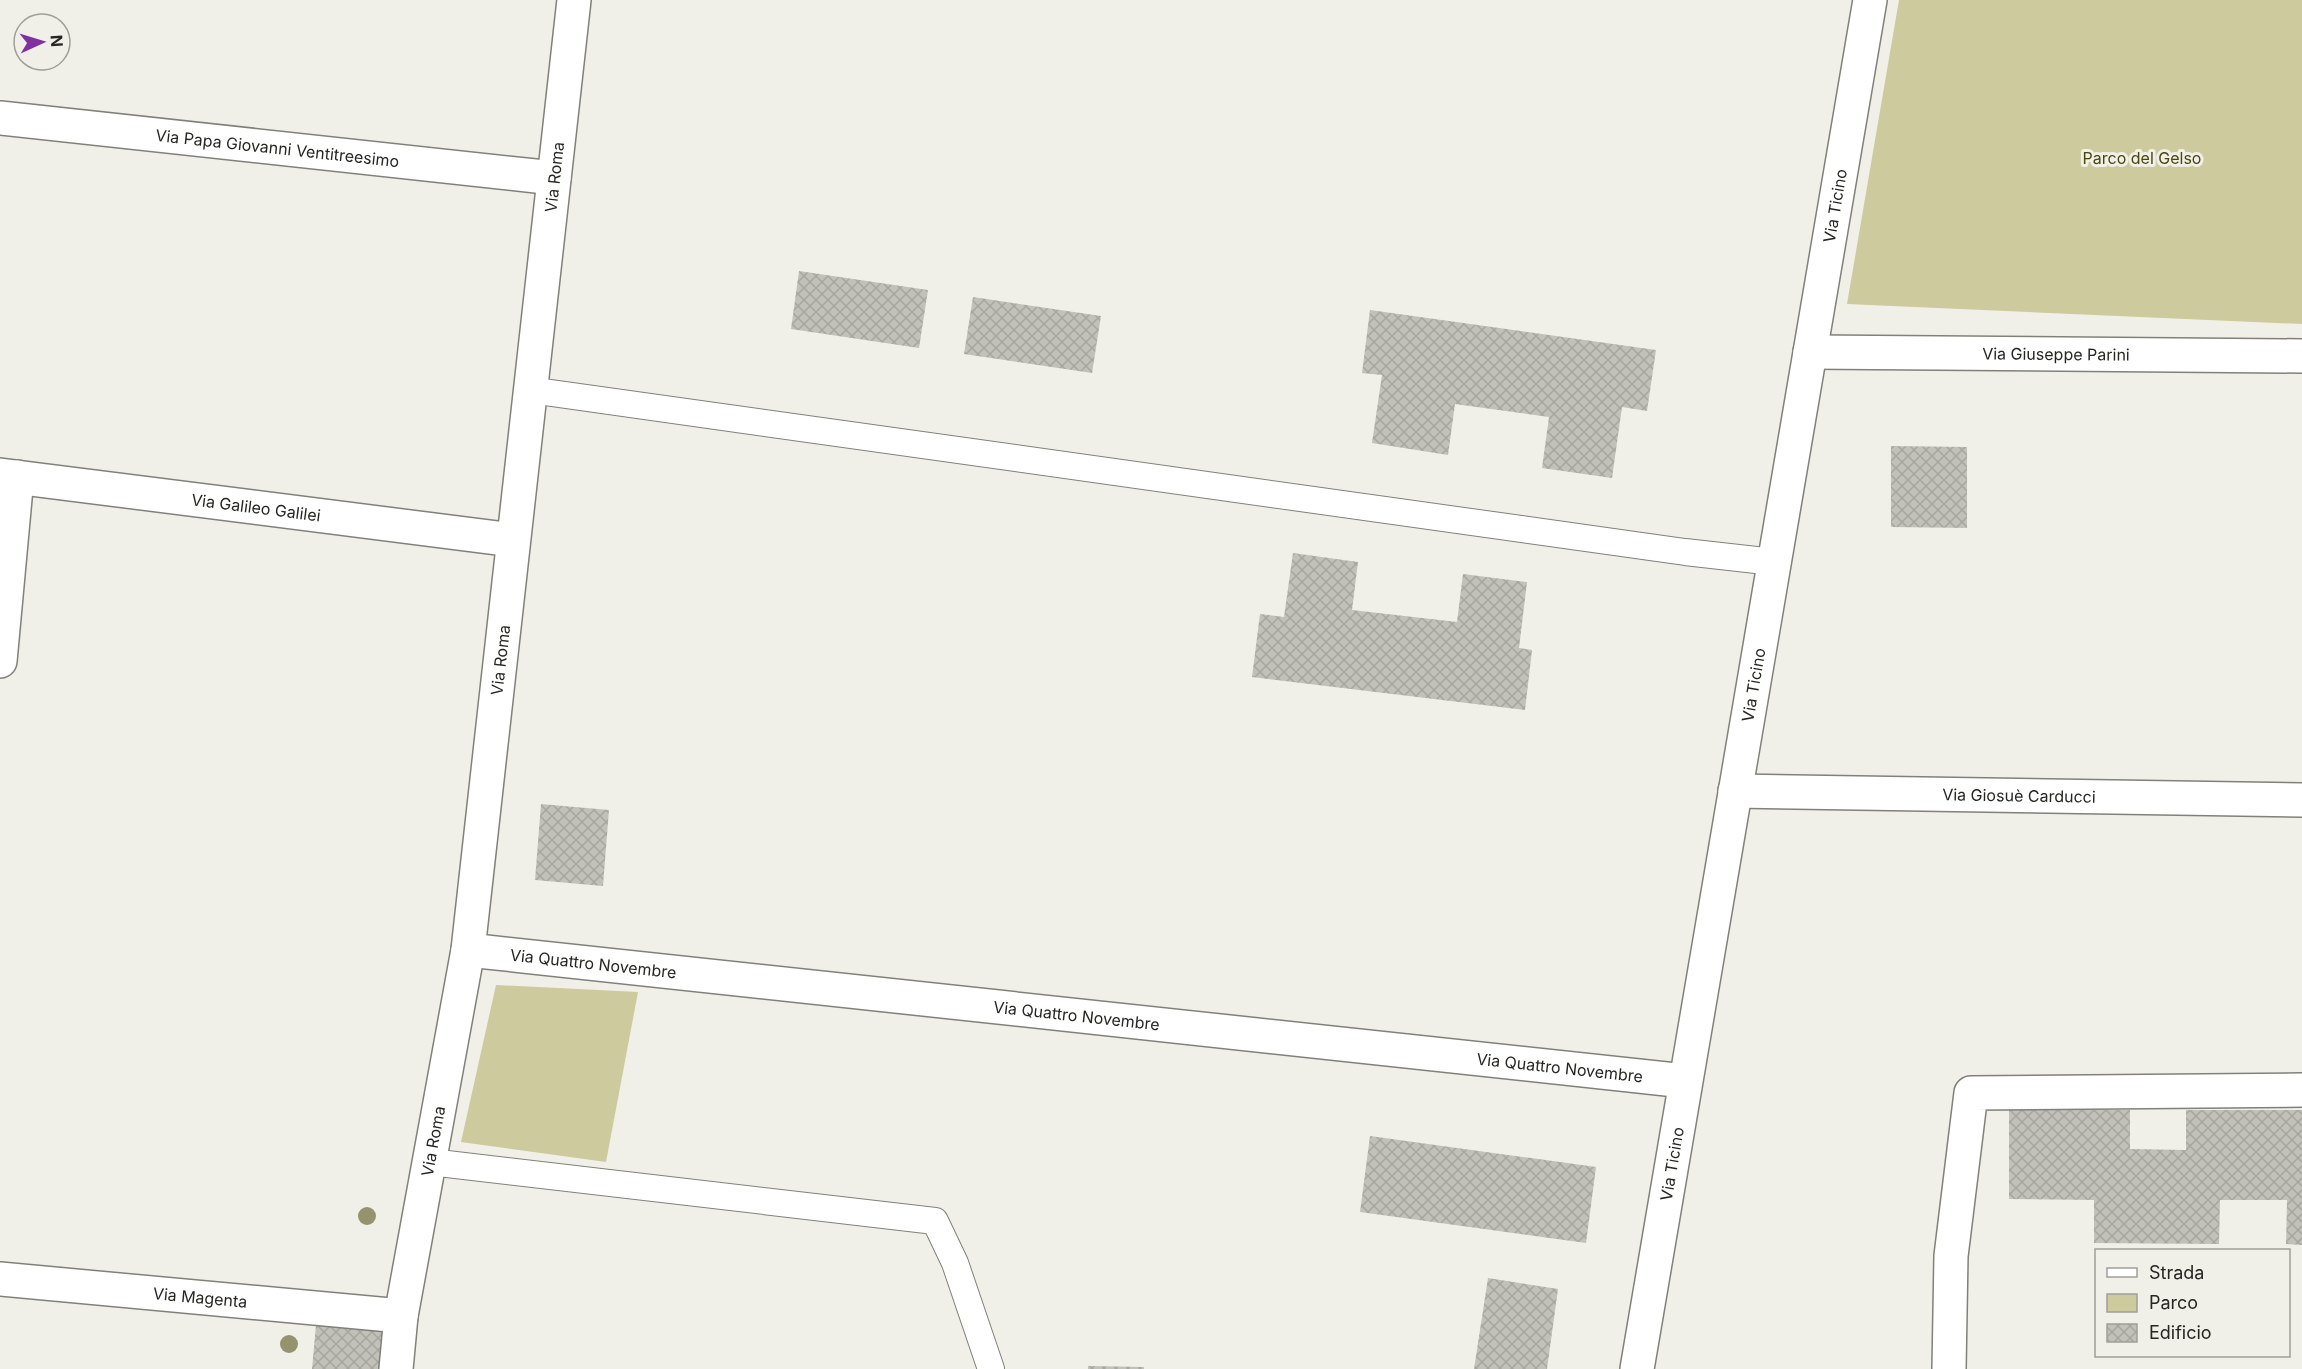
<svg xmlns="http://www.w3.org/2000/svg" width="2302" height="1369" font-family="Inter,sans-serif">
<defs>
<pattern id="building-cross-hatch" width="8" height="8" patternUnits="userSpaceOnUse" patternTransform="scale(1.5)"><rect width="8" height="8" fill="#c1c1b9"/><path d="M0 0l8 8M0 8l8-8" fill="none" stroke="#a6a69f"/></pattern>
</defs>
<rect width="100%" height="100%" fill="#f0efe8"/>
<!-- park -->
<path fill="#cdca9e" d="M1899,0h403v324l-455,-20z
M496,985l142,7 -32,170 -145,-20z"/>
<!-- building -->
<path fill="url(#building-cross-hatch)" d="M799,271l129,19 -9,58 -128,-19z
M973,297l128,19 -9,57 -128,-19z
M1370,310l286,40 -9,61 -25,-4 -10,71 -70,-10 7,-51 -94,-13 -7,51 -76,-12 10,-68 -20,-2z
M1891,446l76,1v81l-76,-1z
M1293,553l65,9 -6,48 105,12 6,-48 64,8 -8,66 13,2 -7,60 -273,-33 8,-63 24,3z
M541,804l68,6 -6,76 -68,-6z
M2009,1109l121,1v39l56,1v-40h116v135l-16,-1 1,-44h-67l-1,44 -125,-1v-43l-85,-1z
M1370,1136l226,31 -10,76 -226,-31z
M1488,1278l70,11 -11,80h-73z
M316,1325l67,2 -3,42h-68z
M1088,1366l56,1v2h-56z"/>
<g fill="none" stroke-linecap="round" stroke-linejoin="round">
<!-- lane casing -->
<g stroke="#81817a" stroke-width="28">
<path id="lane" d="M530,390l1155,162 89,10
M430,1162l505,59 20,42 36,106"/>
</g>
<!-- street casing -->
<g stroke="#81817a" stroke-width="36">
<g id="street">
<path id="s1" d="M0,118l554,60"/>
<path id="s2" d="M1810,352l492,4"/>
<path id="s3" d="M0,475l513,65"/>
<path d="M0,661l17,-184"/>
<path id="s4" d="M1735,791l567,9"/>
<path id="s5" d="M468,950l1217,131"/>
<path id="s6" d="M0,1279l401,37"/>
<path id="s7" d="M396,1369l5,-53 67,-366 106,-950"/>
<path id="s8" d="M1637,1369l233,-1369"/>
<path d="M1949,1369l2,-113 20,-163 331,-3"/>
</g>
</g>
<!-- lane -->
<use href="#lane" stroke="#fff" stroke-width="26"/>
<!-- street -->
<use href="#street" stroke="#fff" stroke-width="33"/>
</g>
<!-- trees -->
<g fill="#95926e">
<circle cx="367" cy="1216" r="9"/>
<circle cx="289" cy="1344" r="9"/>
</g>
<g text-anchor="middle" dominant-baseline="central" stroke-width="6" stroke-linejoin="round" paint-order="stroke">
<!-- street labels -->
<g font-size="16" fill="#252522" stroke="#f0efe8">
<text stroke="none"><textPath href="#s1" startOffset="279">Via Papa Giovanni Ventitreesimo</textPath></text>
<text stroke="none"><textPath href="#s7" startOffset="1203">Via Roma</textPath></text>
<text stroke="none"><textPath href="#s8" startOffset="1180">Via Ticino</textPath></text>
<text stroke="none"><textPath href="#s2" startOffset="246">Via Giuseppe Parini</textPath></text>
<text stroke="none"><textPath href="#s3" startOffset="258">Via Galileo Galilei</textPath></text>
<text stroke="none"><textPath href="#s7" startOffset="717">Via Roma</textPath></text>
<text stroke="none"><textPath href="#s8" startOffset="694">Via Ticino</textPath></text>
<text stroke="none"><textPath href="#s4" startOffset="284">Via Giosuè Carducci</textPath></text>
<text stroke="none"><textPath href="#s5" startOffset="126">Via Quattro Novembre</textPath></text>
<text stroke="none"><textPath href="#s5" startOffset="612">Via Quattro Novembre</textPath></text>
<text stroke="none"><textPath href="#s5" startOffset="1098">Via Quattro Novembre</textPath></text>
<text stroke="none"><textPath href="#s7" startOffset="231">Via Roma</textPath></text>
<text stroke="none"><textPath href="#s8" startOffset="208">Via Ticino</textPath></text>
<text stroke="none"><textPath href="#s6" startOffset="201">Via Magenta</textPath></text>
</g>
<!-- park labels -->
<g font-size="16" fill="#4b460b" stroke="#f0efe8">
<text x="2142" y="158">Parco del Gelso</text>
</g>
</g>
<!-- legend -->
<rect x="2095" y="1249" width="195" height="108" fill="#f0efe8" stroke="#9f9e99" stroke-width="1.5"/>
<rect x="2107" y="1268" width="30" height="9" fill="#ffffff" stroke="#9f9e99" stroke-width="1.5"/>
<text x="2149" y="1279" font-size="18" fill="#252522">Strada</text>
<rect x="2107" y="1294" width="30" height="18" fill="#cdca9e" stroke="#9f9e99" stroke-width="1.5"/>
<text x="2149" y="1309" font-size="18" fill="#252522">Parco</text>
<rect x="2107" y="1324" width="30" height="18" fill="url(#building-cross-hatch)" stroke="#9f9e99" stroke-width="1.5"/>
<text x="2149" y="1339" font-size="18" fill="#252522">Edificio</text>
<!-- north arrow -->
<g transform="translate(42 42) rotate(86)"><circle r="28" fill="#f0efe8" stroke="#9f9e99" stroke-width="1.5"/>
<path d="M0-4.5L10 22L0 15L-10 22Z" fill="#8030a1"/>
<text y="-9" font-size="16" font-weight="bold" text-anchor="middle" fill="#252522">N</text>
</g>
</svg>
